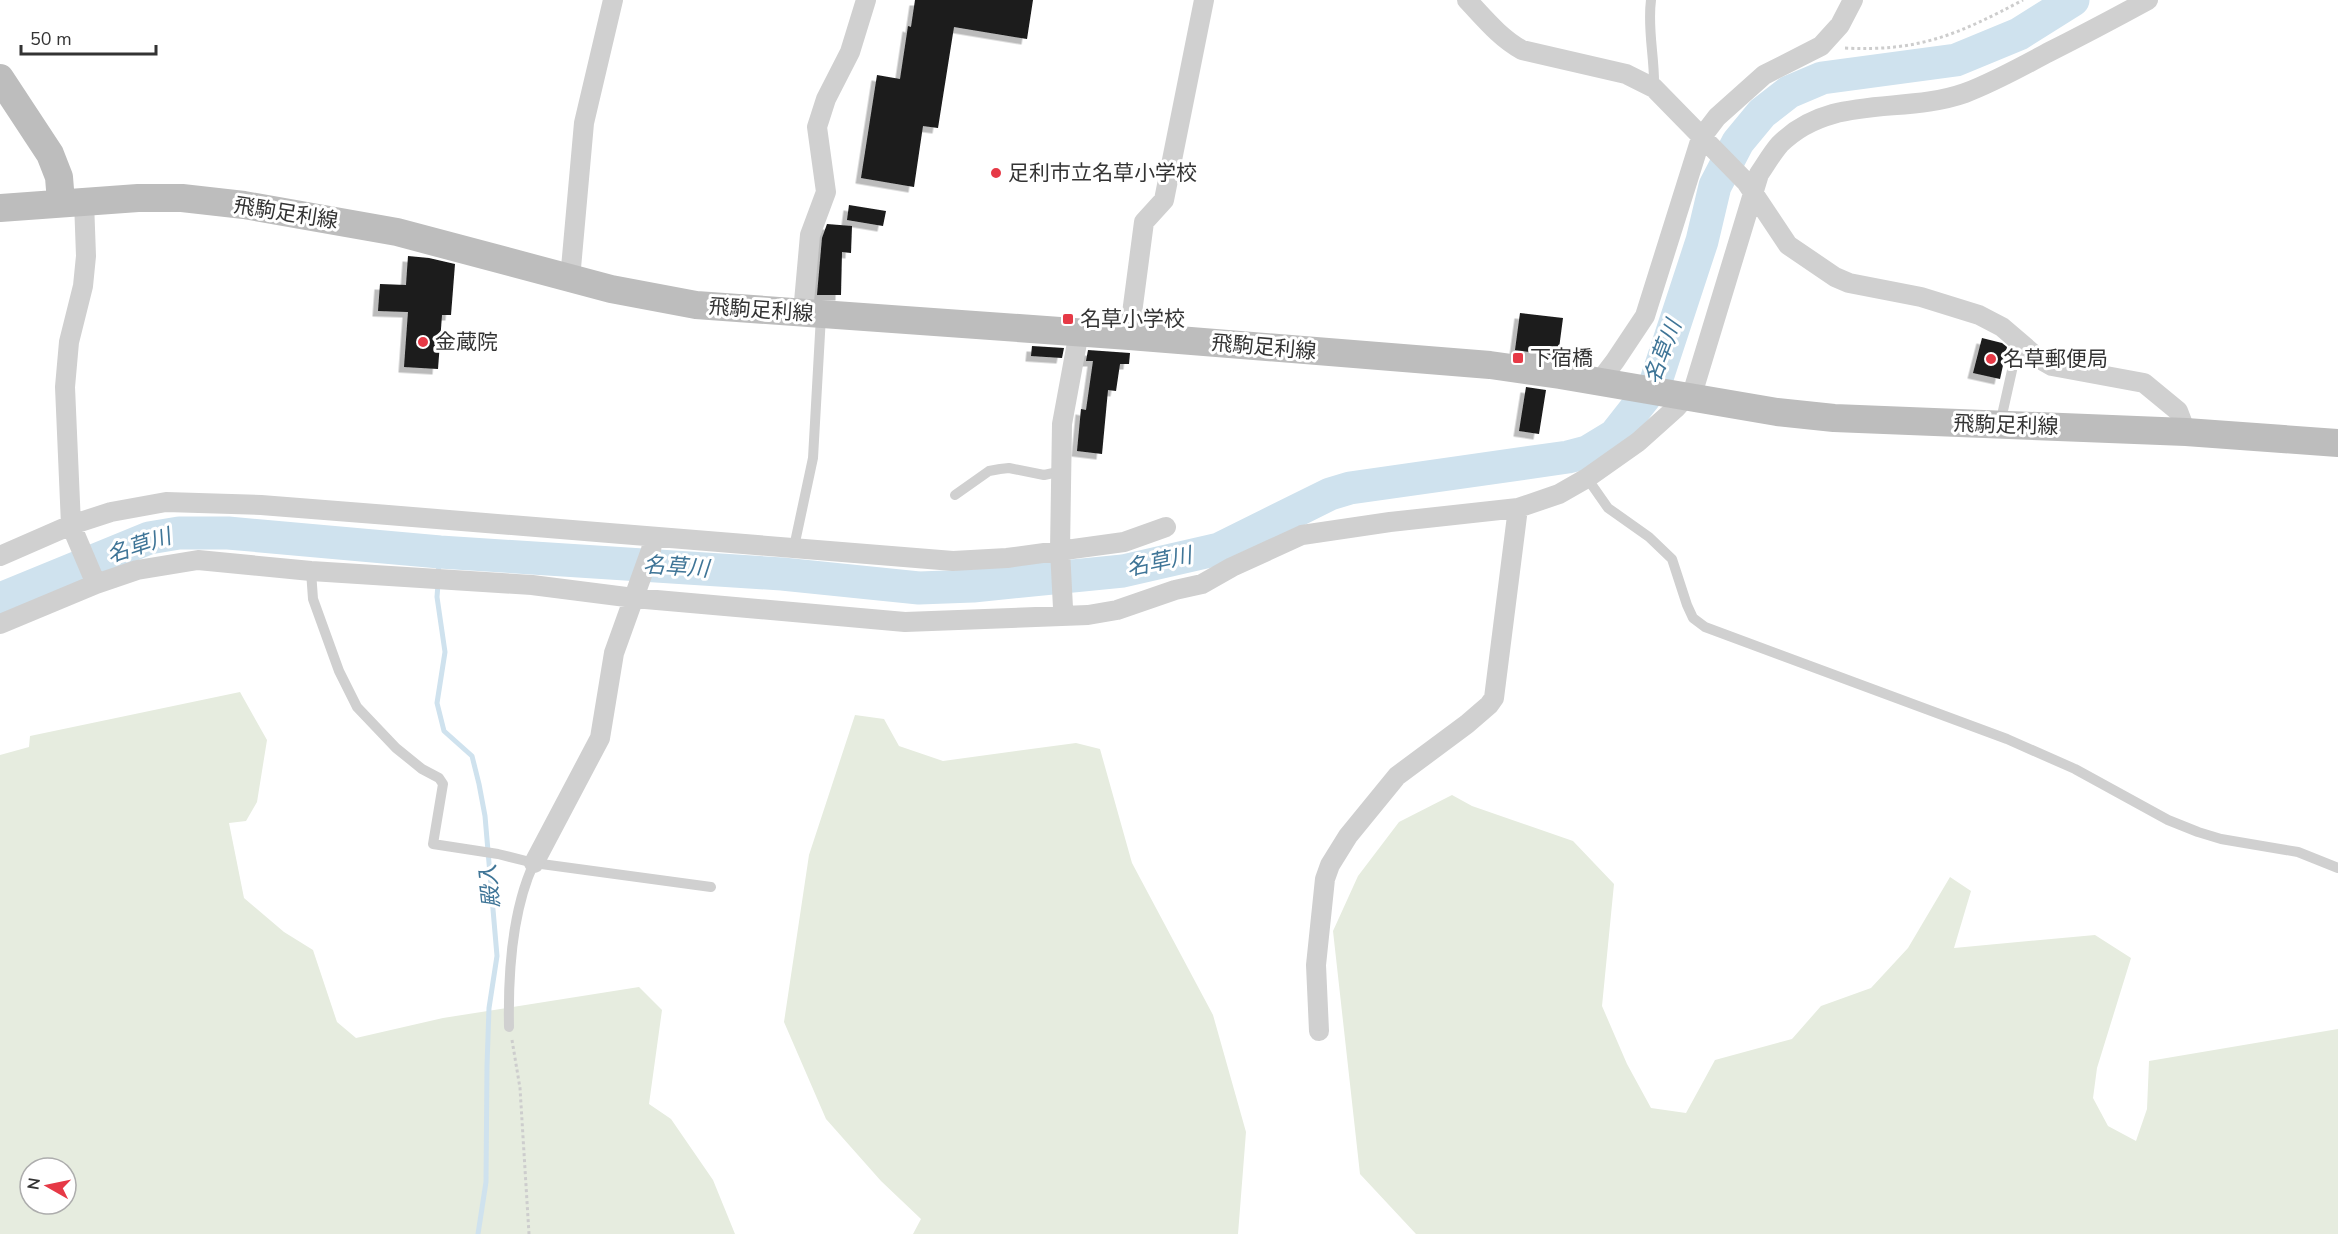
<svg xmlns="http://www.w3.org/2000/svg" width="2338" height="1234" font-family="'Nunito Sans','Noto Sans JP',sans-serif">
<defs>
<filter id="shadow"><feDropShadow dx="-5.5" dy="5.5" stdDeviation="0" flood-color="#0004"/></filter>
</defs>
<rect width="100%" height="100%" fill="#fff"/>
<!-- green -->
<path fill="#e6ecdf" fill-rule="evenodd" d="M240,692l27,48 -10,62 -11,19 -17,2 15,75 40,34 29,18 24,72 19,16 87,-20 196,-31 23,23 -13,94 22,15 42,61 22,54h-735v-479l29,-8 1,-11zM30,1168h36v36h-36z
M855,715l29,4 15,27 44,15 133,-18 24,6 32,114 81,152 33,117 -8,102h-325l8,-15 -40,-38 -55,-62 -42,-97 25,-167z
M1452,795l20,11 101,35 41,43 -12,122 25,58 24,44 35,5 29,-53 77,-21 29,-33 50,-18 37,-40 42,-71 21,14 -17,57 141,-13 36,23 -34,110 -4,30 15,28 28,15 11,-32 2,-48 189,-32v205h-922l-56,-60 -27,-243 25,-55 41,-54z"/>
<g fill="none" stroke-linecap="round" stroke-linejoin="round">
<!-- stream -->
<path stroke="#cfe2ee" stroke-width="5" d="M438,575l2,-23
M438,584l-1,13 8,55 -8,51 7,28 28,25 7,28 6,32 12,140 -8,52 -2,58 -1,116 -8,52"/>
<!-- river -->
<path stroke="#cfe2ee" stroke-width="33" d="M0,599l149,-61 30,-5h49l212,19 342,22 137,14 54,-2 150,-15 96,-22 111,-55 20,-6 218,-31 19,-5 28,-17 40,-51 47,-143 13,-55 23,-44 24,-29 27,-21 33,-14 134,-18 63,-26 54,-34"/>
</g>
<!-- building -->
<path fill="#1a1a1a" filter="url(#shadow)" d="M915,0h118l-6,39 -73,-12 -16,101 -15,-2 -9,61 -53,-9 16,-103 23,4 8,-53 3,1z
M849,205l37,6 -3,15 -36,-6z
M827,224l25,2 -1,27 -9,-1 -1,43h-24l5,-57z
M408,256l21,2 26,6 -4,51h-9l-4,54 -34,-2 4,-55 -30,-1 2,-27 26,1z
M1520,313l43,5 -5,38 -43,-6z
M1982,338l20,5 5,4 -7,32 -27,-6z
M1032,346l32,2 -2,10 -31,-2z
M1088,350l42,3 -1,11h-9l-4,27 -8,-1 -6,64 -25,-3 4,-42 5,1 7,-49h-7z
M1526,387l20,3 -7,44 -20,-3z"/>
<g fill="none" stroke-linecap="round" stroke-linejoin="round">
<!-- path -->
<path stroke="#cdcdcd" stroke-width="3" stroke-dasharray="3 3" stroke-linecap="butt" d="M1845,48c74,4 114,-14 178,-48
M512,1040l8,48 9,146"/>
<!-- service -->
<path stroke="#d0d0d0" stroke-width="10" d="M1651,0c-4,30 4,58 3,88
M2000,424l17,-76 4,-5
M1587,478l21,30 41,29 23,22 15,46 6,13 12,9 302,112 68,30 93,51 30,12 23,7 77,13 40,16
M955,495l34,-24 11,-2 9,-1 35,7 19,-4
M794,547l19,-89 8,-142
M311,571l2,28 26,72 18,36 39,41 26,21 17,9 4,6 -10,60 65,10 36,9 177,24
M509,1027c-1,-51 3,-117 25,-164"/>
<!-- minor -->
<path stroke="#d0d0d0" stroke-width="20" d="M1467,0c17,18 33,38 55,50l104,24 28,14 92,94 42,63 47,32 14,6 72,14 58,18 23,12 36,31 14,8 92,17 34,28 8,21
M84,201l2,55 -3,30 -14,56 -4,45 6,138 25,59
M570,279l14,-156 29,-123
M803,313l7,-78 16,-43 -9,-65 9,-28 24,-47 16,-52
M1129,336l15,-114 20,-22 40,-200
M1599,382l16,-21 30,-45 56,-178 16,-21 47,-42 57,-29 19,-21 13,-25
M0,556l71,-31 40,-13 55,-10 95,3 127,10 565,46 54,-3 117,-16 42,-15
M1066,616l-3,-8 -3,-58 2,-126 17,-92
M0,624l96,-40 41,-14 61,-10 113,11 221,14 102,13 271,24 183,-7 29,-5 58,-20 27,-6 30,-17 70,-32 88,-13 128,-14 41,-14 28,-16 51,-36 38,-34 18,-20 65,-214c7,-10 13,-21 21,-30 51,-51 123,-29 185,-51 29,-11 56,-26 82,-40 34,-17 68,-35 101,-53
M534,863l66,-125 14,-85 37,-103 2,-12
M1319,1031l-3,-66 9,-86 5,-14 18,-29 49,-60 70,-52 22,-19 5,-7 24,-190"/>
<!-- secondary -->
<path stroke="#bdbdbd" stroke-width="28" d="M0,78l50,76 9,23 2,25
M0,208l138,-10h44l62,7 153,27 214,57 85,16 433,31 361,29 70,10 217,37 57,6 352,14 152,11"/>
</g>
<!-- markers -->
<g fill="#e63946" stroke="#fff" stroke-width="2">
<circle cx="996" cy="173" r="6"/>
<rect x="1062" y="313" width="12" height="12" rx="3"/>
<circle cx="423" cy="342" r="6"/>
<rect x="1512" y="352" width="12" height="12" rx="3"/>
<circle cx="1991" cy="359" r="6"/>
</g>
<g text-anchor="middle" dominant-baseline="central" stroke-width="6" stroke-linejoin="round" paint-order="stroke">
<!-- poi labels -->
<g font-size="21" fill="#333" stroke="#fff" text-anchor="start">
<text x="1008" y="173">足利市立名草小学校</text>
<text x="1080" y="319">名草小学校</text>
<text x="435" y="342">金蔵院</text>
<text x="1530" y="358">下宿橋</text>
<text x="2003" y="359">名草郵便局</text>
</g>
<!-- street labels -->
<g font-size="21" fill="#333" stroke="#fff">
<text transform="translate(286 213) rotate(9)">飛駒足利線</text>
<text transform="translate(761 310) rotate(4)">飛駒足利線</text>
<text transform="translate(1264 347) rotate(5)">飛駒足利線</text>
<text transform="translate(2006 425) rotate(2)">飛駒足利線</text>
</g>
<!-- water labels -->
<g font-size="22" font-style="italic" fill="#3f7597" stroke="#fff">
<text transform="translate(1663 352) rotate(-69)">名草川</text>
<text transform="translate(139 546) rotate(-18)">名草川</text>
<text transform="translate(1159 562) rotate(-12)">名草川</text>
<text transform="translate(676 567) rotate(4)">名草川</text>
<text transform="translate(490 886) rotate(-96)">殿入</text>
</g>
</g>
<!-- north arrow -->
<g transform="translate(48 1186) rotate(279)"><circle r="28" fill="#ffffff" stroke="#adadad" stroke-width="1.5"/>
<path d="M0-4.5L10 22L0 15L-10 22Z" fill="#e63946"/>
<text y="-9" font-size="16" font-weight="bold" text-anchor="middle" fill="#333333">N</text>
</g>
<!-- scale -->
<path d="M21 45v9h135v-9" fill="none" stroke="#333333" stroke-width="3"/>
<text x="30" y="45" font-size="18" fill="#333333" stroke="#ffffff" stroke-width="4.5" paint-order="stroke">50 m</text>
</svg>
